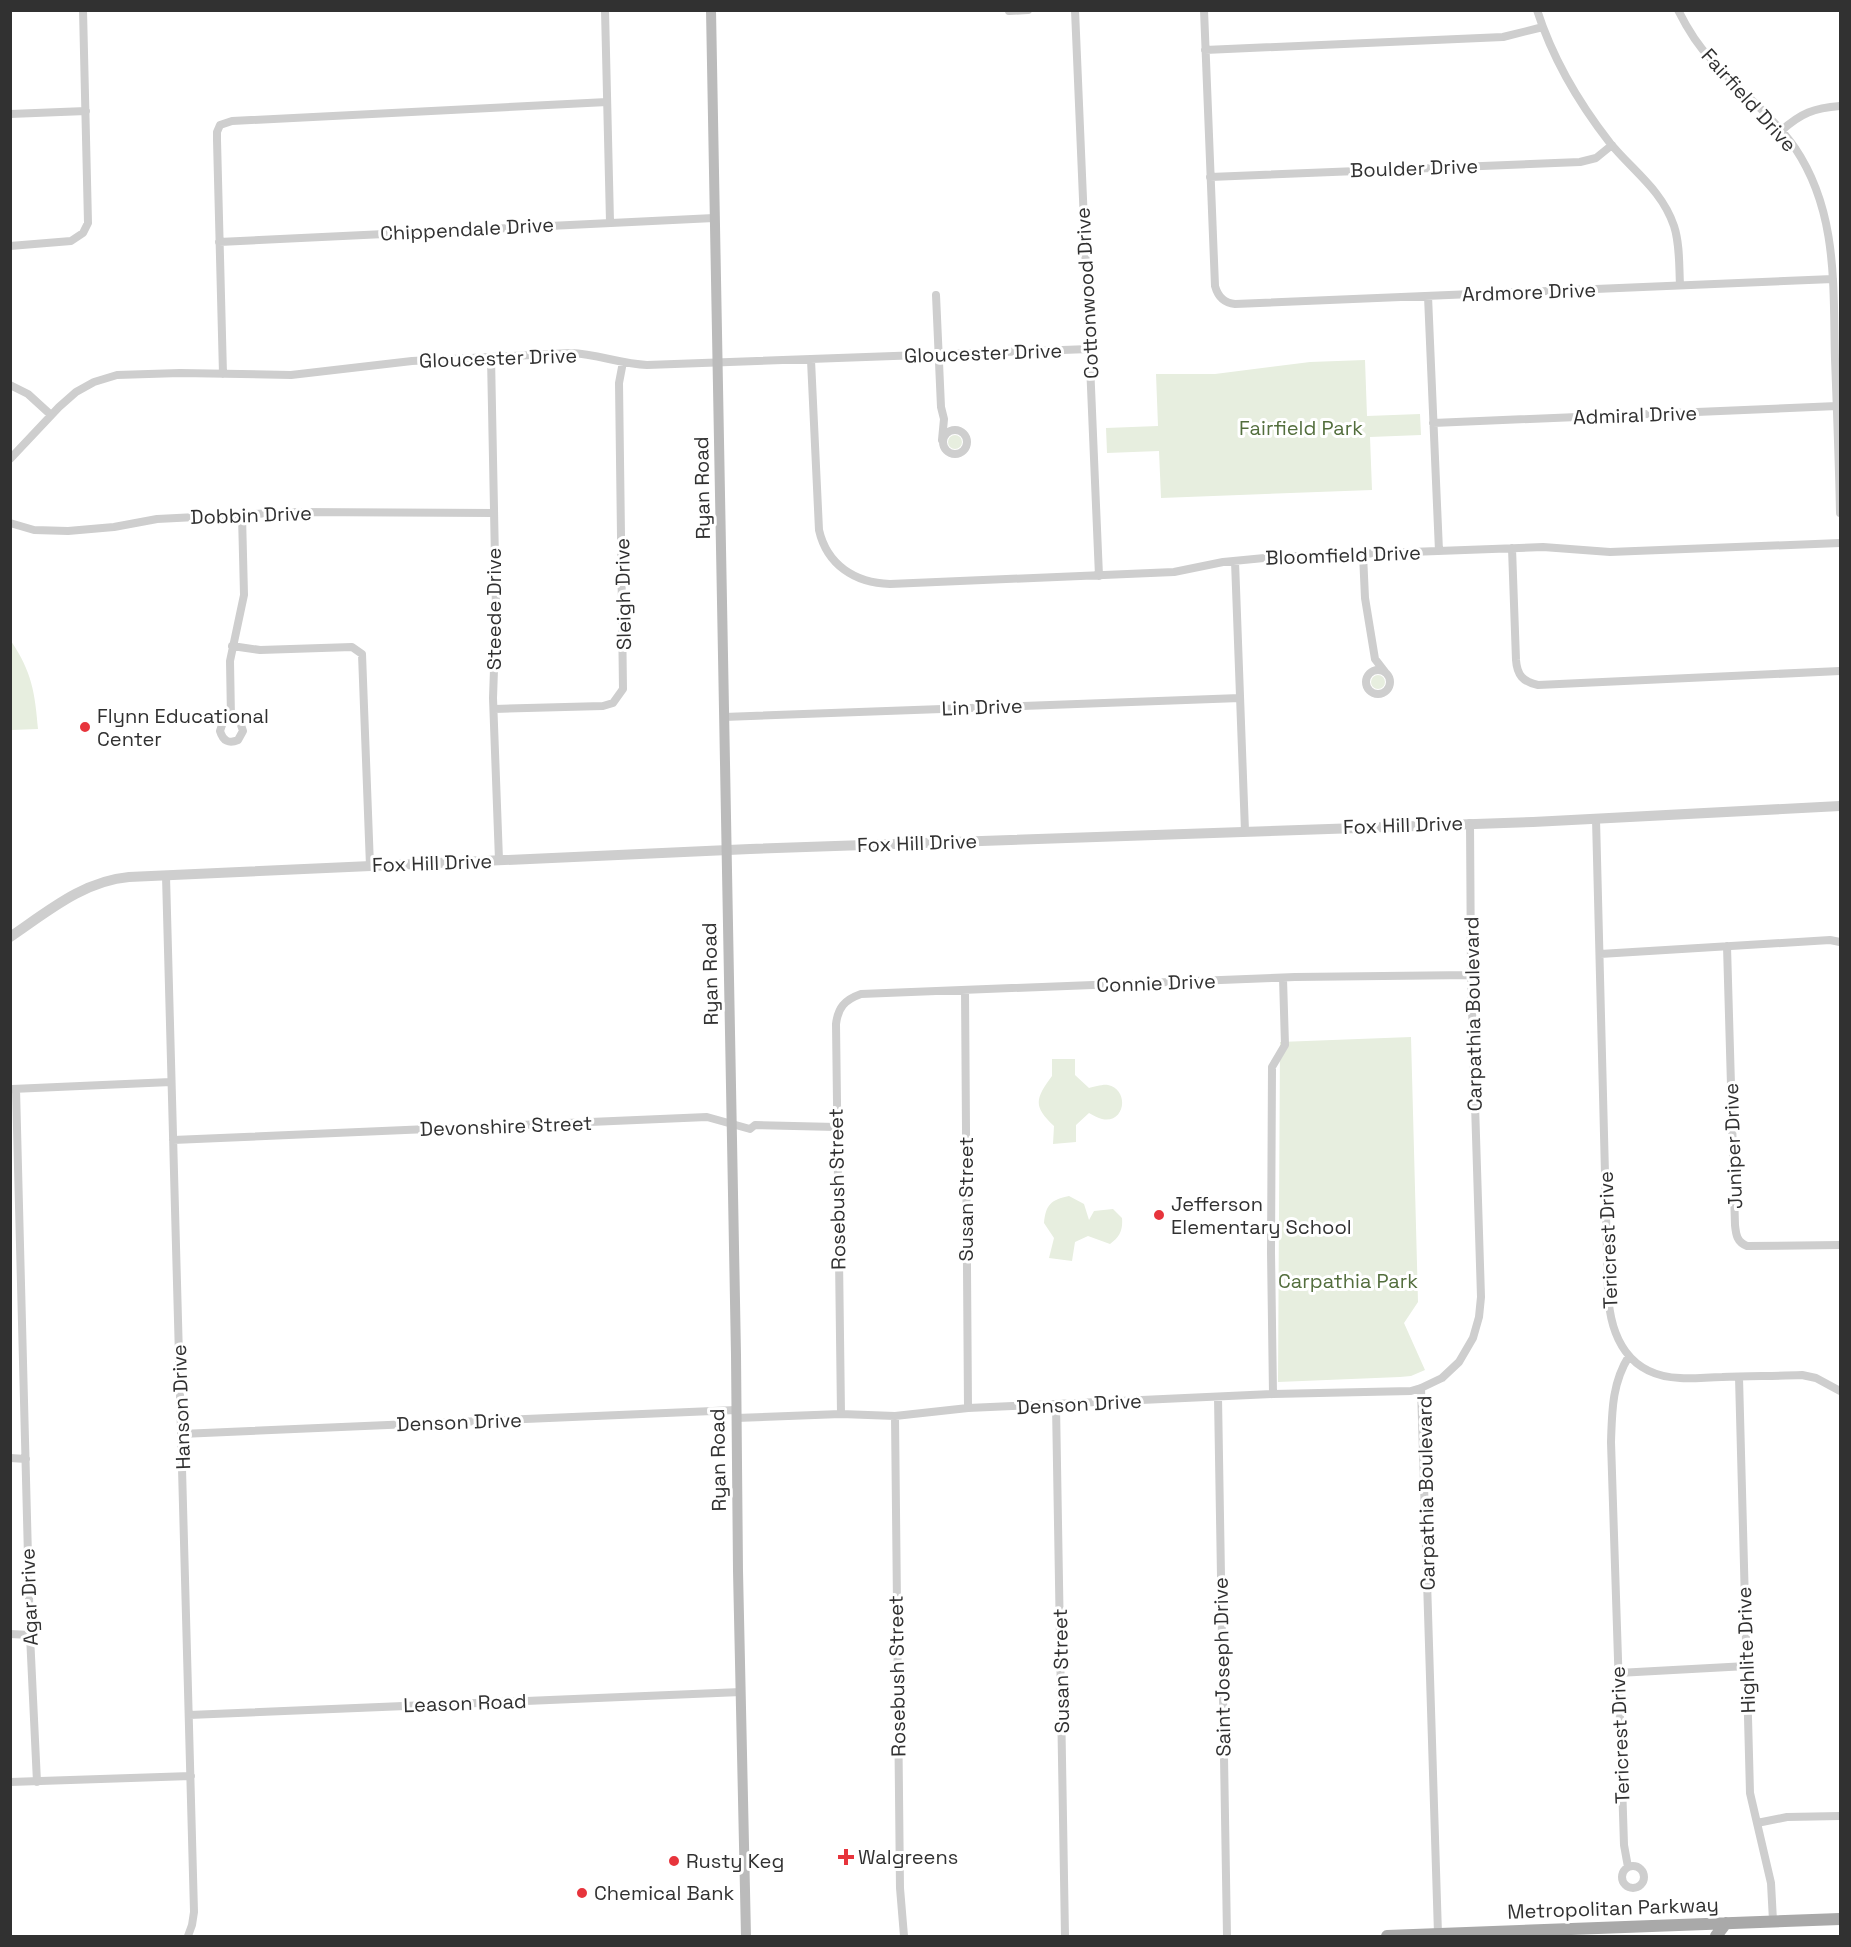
<svg xmlns="http://www.w3.org/2000/svg" width="1851" height="1947" font-family="'Space Grotesk',sans-serif">
<rect width="100%" height="100%" fill="#fff"/>
<!-- green -->
<path fill="#e7eedf" d="M1365,360l2,56 53,-2 1,21 -51,2 2,53 -211,8 -2,-47 -52,2 -1,-25 52,-2 -2,-52h59l95,-12z
M948 442a7 7 0 1 1 14 0a7 7 0 1 1-14 0Z
M11,641c21,31 24,52 27,88l-27,1z
M1371 682a7 7 0 1 1 14 0a7 7 0 1 1-14 0Z
M1411,1037l7,265 -14,21 21,47 -14,6 -11,1 -122,5 2,-340z
M1052,1059h23v16l14,13c5,-1 14,-4 19,-3 22,5 17,39 -6,34 -4,-1 -9,-4 -13,-6l-13,12v17l-23,2 1,-18c-22,-20 -18,-28 -2,-50z
M1069,1196l15,8 5,16 5,-9 19,-2 9,9c1,12 -2,19 -12,26l-22,-8 -13,6 -3,19 -23,-3 5,-20 -10,-15c2,-19 7,-23 25,-27z"/>
<g fill="none" stroke-linecap="round" stroke-linejoin="round">
<!-- minor -->
<path stroke="#cecece" stroke-width="8" d="M605,10l5,212
M1075,10l24,566
M1204,10l11,276c3,11 9,17 20,18l598,-25
M1537,10c16,50 41,92 73,133 23,28 52,47 64,83 6,18 5,40 6,59
M1678,10c9,18 19,35 33,49 27,31 60,55 84,89 43,64 38,137 40,211 2,51 4,103 5,154
M1009,11l19,-1
M1205,50l298,-13 40,-10
M10,114l76,-3
M1781,131c20,-18 33,-23 59,-25
M1210,177l370,-15 16,-4 16,-13
M219,242l495,-24
M10,246l61,-5 12,-8 5,-10 -5,-213
M936,295l5,112 3,12 -2,21
M1428,296l11,255
M491,357l5,254 -3,87 6,162
M811,360l8,170c8,35 36,53 71,54l284,-12 49,-10 52,-5 268,-10 67,5 230,-9
M223,374l-6,-234v-8l3,-7 12,-4 375,-19
M10,385l18,9 23,21
M1433,423l404,-17
M943 442a12 12 0 1 1 24 0a12 12 0 1 1-24 0Z
M10,459l49,-52 17,-15 18,-10 23,-7 63,-2 111,2 121,-14 159,-8c26,1 50,11 76,12l442,-16
M10,523l24,7 34,1 46,-4 43,-8 139,-7 198,1
M1512,548l4,112c1,15 7,22 22,25l302,-14
M1363,554l2,44 10,61 10,13
M1235,561l10,270
M232,646l28,4 92,-3 10,7 8,212
M1366 682a12 12 0 1 1 24 0a12 12 0 1 1-24 0Z
M494,709l109,-3 10,-3 10,-14 -4,-306 4,-21
M724,717l516,-19
M231,718l9,4 3,9 -5,9c-9,4 -15,1 -18,-9l3,-9 8,-4 -1,-57 14,-66 -2,-80
M1596,819l12,473c2,46 21,84 72,86 14,1 28,-1 42,-1 27,-1 53,-1 80,-2l14,3 24,13
M166,876l28,1036 -2,13 -4,11
M1727,946l8,279c1,10 2,17 12,21l93,-1
M1600,954l230,-14 10,2
M965,990l3,418
M12,1089l159,-7
M16,1089l14,546 7,147
M173,1140l534,-23 43,12 5,-4 81,2
M1739,1377l11,416 21,90 2,38
M1421,1388l17,546
M1273,1394l-2,-142 1,-185 13,-22 -2,-67
M1218,1397l9,539
M1056,1405l9,531
M841,1414l-5,-390c2,-16 8,-24 25,-30l434,-17 176,-2
M895,1416l5,472 4,48
M736,1418l105,-4 54,2 73,-8 305,-14 138,-3 10,-3 21,-10 17,-16 14,-24 6,-21 2,-20 -10,-322 -1,-152
M181,1434l555,-24
M10,1458l16,1
M10,1634l20,1
M1618,1673l129,-7
M189,1715l552,-23
M10,1782l181,-6
M1757,1823l30,-6 53,-1
M1622 1877a11 11 0 1 1 22 0a11 11 0 1 1-22 0Z
M1628,1867l-4,-22 -13,-403c1,-31 1,-59 18,-86"/>
<!-- tertiary -->
<path stroke="#cecece" stroke-width="10" d="M10,937c37,-25 73,-56 119,-60l621,-28 783,-27 307,-16"/>
<!-- secondary -->
<path stroke="#bbb" stroke-width="10" d="M711,10l25,1345 2,216 8,365"/>
<!-- primary -->
<path stroke="#a9a9a9" stroke-width="12" d="M1387,1936l453,-17
M1716,1936l10,-13"/>
</g>
<!-- markers -->
<g fill="#e7343c" stroke="#fff" stroke-width="2">
<circle cx="85" cy="727" r="6"/>
<circle cx="1159" cy="1215" r="6"/>
<path d="M843 1848h6v6h6v6h-6v6h-6v-6h-6v-6h6z"/>
<circle cx="674" cy="1861" r="6"/>
<circle cx="582" cy="1893" r="6"/>
</g>
<g text-anchor="middle" dominant-baseline="central" stroke-width="6" stroke-linejoin="round" paint-order="stroke">
<!-- street labels -->
<g font-size="20" fill="#313131" stroke="#fff">
<text transform="translate(1749 100) rotate(48)">Fairfield Drive</text>
<text transform="translate(1414 168) rotate(-2)">Boulder Drive</text>
<text transform="translate(467 229) rotate(-3)">Chippendale Drive</text>
<text transform="translate(1529 292) rotate(-2)">Ardmore Drive</text>
<text transform="translate(1087 293) rotate(-93)">Cottonwood Drive</text>
<text transform="translate(983 353) rotate(-2)">Gloucester Drive</text>
<text transform="translate(498 358) rotate(-2)">Gloucester Drive</text>
<text transform="translate(1635 415) rotate(-2)">Admiral Drive</text>
<text transform="translate(702 488) rotate(-91)">Ryan Road</text>
<text transform="translate(251 515) rotate(-2)">Dobbin Drive</text>
<text transform="translate(1343 555) rotate(-2)">Bloomfield Drive</text>
<text transform="translate(623 594) rotate(-91)">Sleigh Drive</text>
<text transform="translate(494 609) rotate(-90)">Steede Drive</text>
<text transform="translate(982 707) rotate(-2)">Lin Drive</text>
<text transform="translate(1403 825) rotate(-2)">Fox Hill Drive</text>
<text transform="translate(917 843) rotate(-2)">Fox Hill Drive</text>
<text transform="translate(432 863) rotate(-2)">Fox Hill Drive</text>
<text transform="translate(710 974) rotate(-91)">Ryan Road</text>
<text transform="translate(1156 983) rotate(-2)">Connie Drive</text>
<text transform="translate(1473 1014) rotate(-91)">Carpathia Boulevard</text>
<text transform="translate(506 1126) rotate(-2)">Devonshire Street</text>
<text transform="translate(1733 1146) rotate(-92)">Juniper Drive</text>
<text transform="translate(837 1189) rotate(-91)">Rosebush Street</text>
<text transform="translate(966 1199) rotate(-90)">Susan Street</text>
<text transform="translate(1608 1240) rotate(-92)">Tericrest Drive</text>
<text transform="translate(1079 1404) rotate(-3)">Denson Drive</text>
<text transform="translate(181 1407) rotate(-92)">Hanson Drive</text>
<text transform="translate(459 1422) rotate(-2)">Denson Drive</text>
<text transform="translate(718 1460) rotate(-91)">Ryan Road</text>
<text transform="translate(1426 1493) rotate(-91)">Carpathia Boulevard</text>
<text transform="translate(29 1597) rotate(-92)">Agar Drive</text>
<text transform="translate(1746 1650) rotate(-92)">Highlite Drive</text>
<text transform="translate(1222 1667) rotate(-91)">Saint Joseph Drive</text>
<text transform="translate(1061 1671) rotate(-91)">Susan Street</text>
<text transform="translate(897 1676) rotate(-91)">Rosebush Street</text>
<text transform="translate(465 1703) rotate(-2)">Leason Road</text>
<text transform="translate(1620 1735) rotate(-92)">Tericrest Drive</text>
<text transform="translate(1613 1908) rotate(-2)">Metropolitan Parkway</text>
</g>
<!-- park labels -->
<g font-size="20" fill="#536e3d" stroke="#fff">
<text x="1301" y="428">Fairfield Park</text>
<text x="1348" y="1281">Carpathia Park</text>
</g>
<!-- poi labels -->
<g font-size="20" fill="#313131" stroke="#fff" text-anchor="start">
<text x="97" y="716">Flynn Educational<tspan x="97" dy="23">Center</tspan></text>
<text x="1171" y="1204">Jefferson<tspan x="1171" dy="23">Elementary School</tspan></text>
<text x="858" y="1857">Walgreens</text>
<text x="686" y="1861">Rusty Keg</text>
<text x="594" y="1893">Chemical Bank</text>
</g>
</g>
<!-- border -->
<rect width="1851" height="1947" fill="none" stroke="#313131" stroke-width="24"/>
</svg>
